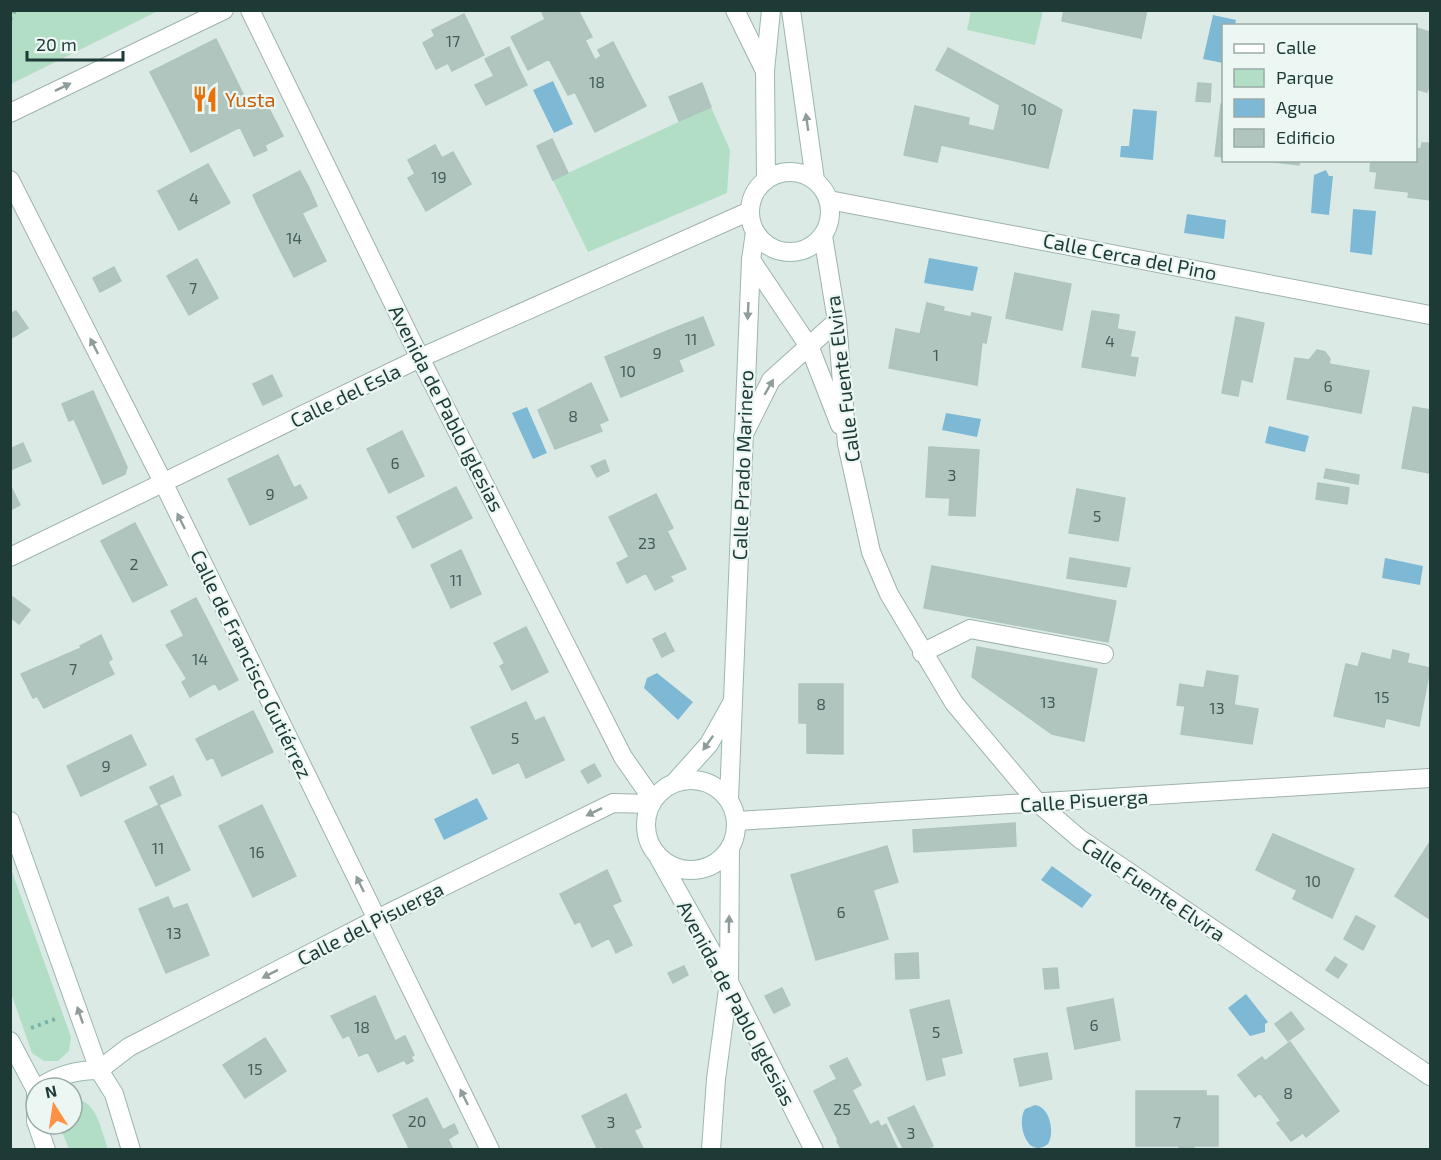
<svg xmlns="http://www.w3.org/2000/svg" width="1441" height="1160" font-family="'Exo 2',sans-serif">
<rect width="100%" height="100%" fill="#dceae6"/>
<!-- green -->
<path fill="#b2dec5" d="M11,10h147v1l-147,73z
M971,11h72l-8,34 -68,-15z
M711,107l19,43 -3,43 -139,59 -35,-72z
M10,866l61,171 -2,14 -11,10h-14l-12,-8 -21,-60z
M72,1100c25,-3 29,31 36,49h-39l-10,-25h13z"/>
<!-- water -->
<path fill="#7db9d5" d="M1213,15l23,5 -1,5 -11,1 -1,37 -20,-4z
M553,81l20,43 -19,9 -21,-43z
M1133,109l24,2 -4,49 -33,-3 1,-11h8z
M1326,170l3,6h4l-4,39 -18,-2 3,-38z
M1353,209l23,2 -4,44 -22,-3z
M1187,214l39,6 -2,19 -40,-6z
M929,258l49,9 -5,24 -49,-8z
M527,407l20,46 -14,6 -21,-46z
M946,413l35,6 -4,18 -35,-7z
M1269,426l40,10 -4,16 -40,-9z
M1385,558l38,8 -3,19 -38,-7z
M657,673l36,29 -15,18 -34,-32 3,-10z
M477,798l11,21 -44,21 -10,-21z
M1052,866l40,29 -10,13 -41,-28z
M1246,994l22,28 -3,2v8l-15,4 -22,-28z
M1035,1105c15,2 20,27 13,39 -21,16 -32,-21 -23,-35z"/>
<!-- building -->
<path fill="#b1c5bf" stroke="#aec4be" stroke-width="1.5" d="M541,10h21l-17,9z
M563,10h15l14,27 -7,3 10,20 6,-4 -3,-6 15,-8 33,64 -51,26 -20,-40 -7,3 -19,-36 -21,11 -17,-33z
M1064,10h83l-6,28 -79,-17z
M464,14l20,41 -32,16 -4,-8 -12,6 -13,-26 12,-7 -3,-6z
M1416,28l14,4v51l-3,9 -11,-3z
M216,39l31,63 15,-7 21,41 -18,9 2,5 -13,6 -14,-29 -49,25 -41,-80z
M509,47l8,18 -23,11 -9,-17z
M948,48l114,62 -14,58 -107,-23 -4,17 -33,-7 11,-49 54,12 -1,7 26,6 6,-26 -64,-35z
M517,65l10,20 -41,20 -11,-20z
M702,83l9,24 -32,14 -10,-24z
M1198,83l13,1 -1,18 -14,-1z
M1221,104h3v53l-9,-1z
M552,139l16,34 -15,7 -16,-34z
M1422,143h8v57l-22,-3 1,-5 -34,-4 2,-16 -7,-1 1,-11h45v-12l5,1z
M435,145l7,13 11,-6 18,32 -45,27 -18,-33 7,-4 -7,-14z
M1257,160h42v5z
M208,164l22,39 -51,27 -21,-39z
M300,171l9,17 -48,24 -8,-17z
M309,188l8,18 -15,7 24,48 -32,16 -33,-65z
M197,259l21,39 -29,17 -22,-39z
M114,267l7,14 -21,11 -7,-14z
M1015,273l56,11 -9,46 -56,-12z
M927,303l17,4 -1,4 28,6 1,-4 19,4 -5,26 -4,-1 -5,43 -88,-17 7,-39 24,5z
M16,311l12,17 -18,11v-25z
M1092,311l27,4 -2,14 18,3 -5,25 8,1 -3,18 -53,-9z
M703,317l11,28 -35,15 -12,-29z
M1236,317l28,6 -12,59 -11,-3 -3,17 -16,-3z
M667,331l16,40 -31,13 -16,-40z
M636,344l16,40 -31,13 -16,-40z
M1317,350l8,2 5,7 -1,5 40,7 -8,42 -74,-14 8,-41 14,2z
M272,375l10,21 -19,9 -10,-21z
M591,383l17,37 -9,4 3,7 -47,18 -17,-39z
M93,391l34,76 -2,7 -22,10 -29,-65 -5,2 -7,-17z
M1413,407l17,3v63l-28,-5z
M402,431l22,45 -35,17 -22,-44z
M23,443l8,18 -21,9v-21z
M929,447l50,3 -4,66 -26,-1 1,-17 -24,-1z
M278,455l16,33 6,-3 7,13 -57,27 -22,-46z
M605,460l4,11 -12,6 -6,-11z
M1326,469l33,6 -1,9 -34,-6z
M1318,483l31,5 -2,16 -31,-5z
M10,485l10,20 -10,5z
M456,487l16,31 -59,30 -16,-31z
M1077,489l48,9 -7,43 -49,-8z
M656,494l17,34 -6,3 19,38 -16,7 3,5 -18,9 -9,-17 -19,10 -10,-20 12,-6 -20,-40z
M135,523l32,62 -34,17 -32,-61z
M461,550l20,44 -30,14 -20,-43z
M1070,558l60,10 -4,19 -59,-9z
M932,566l184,35 -8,41 -184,-34z
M10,595l20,15 -11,14 -9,-7z
M196,598l13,25 -25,13 -13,-25z
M209,623l29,57 -19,10 -4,-7 -25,14 -8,-15 5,-3 -21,-34z
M526,627l10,20 -31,17 -11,-21z
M665,633l9,18 -12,6 -9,-18z
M101,635l11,24 -4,3 6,12 -70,34 -7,-12 -4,2 -12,-24 60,-26 -1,-2z
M536,647l12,25 -36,18 -12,-24z
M977,647l120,22 -13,72 -32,-7 -80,-57z
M1393,650l16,4 -2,9 23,5 -11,58 -33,-8 -2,9 -50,-11 12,-52 12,3 4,-14 29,7z
M1207,671l31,5 -4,29 24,4 -6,35 -71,-10 4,-28 -8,-1 3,-21 24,4z
M799,684h44v70l-36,-1v-30h-8z
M526,702l9,19 9,-4 20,43 -38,18 -7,-16 -26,12 -22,-47z
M253,711l11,22 -57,27 -11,-21z
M264,733l9,19 -51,24 -9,-19z
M131,735l15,30 -65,31 -14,-30z
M594,764l7,12 -13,7 -7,-12z
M173,776l8,19 -22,10 -9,-18z
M159,805l31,65 -34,16 -31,-65z
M262,805l34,71 -43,21 -34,-71z
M1015,823l1,23 -102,6 -1,-22z
M1273,834l81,35 -22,49 -39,-19 4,-9 -41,-20z
M1430,842v77l-35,-23z
M887,846l11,36 -25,8 15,49 -72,21 -25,-85z
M607,870l14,31 -9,4 20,40 -16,8 -7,-15 -17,9 -12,-26 -5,3 -15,-30z
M168,897l5,12 14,-5 22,51 -43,18 -27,-64z
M1356,916l19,10 -12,24 -19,-11z
M918,953l1,25 -23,1 -1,-25z
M1335,957l12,8 -9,13 -12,-8z
M684,966l4,9 -15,8 -5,-10z
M1057,968l2,20 -14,1 -2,-20z
M782,988l8,17 -16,8 -9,-17z
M375,996l20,45 10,-5 9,19 -3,2 2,4 -6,3 -3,-4 -26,12 -10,-20 -9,4 -10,-21 -6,3 -12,-22z
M1113,999l7,41 -45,9 -8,-41z
M949,1000l13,53 -21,5 4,17 -18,5 -17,-70z
M1291,1012l13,17 -16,12 -13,-17z
M265,1038l21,33 -41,27 -22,-33z
M1290,1042l49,69 -33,26 -3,-4 -12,8 -14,-18 4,-2 -21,-28 -5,4 -17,-22 24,-18 3,4z
M1047,1053l5,26 -32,7 -6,-27z
M847,1058l14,27 -9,5 18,35 -32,15 -24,-49 23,-12 -7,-13z
M1136,1091h70v5h12v50h-24v4h-15v-4h-43z
M626,1094l15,33 -7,3 10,20h-41l-1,-4 -5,2 -15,-32z
M427,1098l16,32 11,-6 2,4 -38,22h-8l-17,-35z
M914,1106l19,40 -7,4h-22l-16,-32z
M878,1121l3,6 5,-3 12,26h-56l-5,-9z
M456,1128l2,5 -10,6 5,11h-35z"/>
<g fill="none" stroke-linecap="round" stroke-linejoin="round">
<!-- lane casing -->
<g stroke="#9fb2ae" stroke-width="20">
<path id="lane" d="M922,653l48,-24 134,25"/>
</g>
<!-- street casing -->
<g stroke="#9fb2ae" stroke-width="20">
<path id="street" d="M250,10l170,348 203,399 30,43
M735,10l30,61
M10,113l214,-103
M10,180l153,302 327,668
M829,200l601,115
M823,236l14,85 10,123 24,108 18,42 65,109 84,100 42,36 350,237
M751,260l59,88 30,77
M743,436l28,-56 66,-59
M10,557l410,-199 330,-147
M737,821l693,-43
M729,982l85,168
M99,1070l30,-23 248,-128 236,-116 38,1"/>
</g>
<!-- secondary casing -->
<g stroke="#9ab7b1" stroke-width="20">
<path id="secondary" d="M791,10l24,170
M750 212a40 40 0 1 1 80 0a40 40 0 1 1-80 0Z
M766,180l-1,-109 6,-61
M646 825a45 45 0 1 1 90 0a45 45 0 1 1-90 0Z
M675,782l34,-38 23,-41
M729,799l22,-539 4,-28
M10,821l89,249 15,24 17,56
M659,858l69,123
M10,1041l26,49
M39,1088c18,-13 38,-18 60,-18
M36,1093v29
M37,1124l9,26
M711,1150l5,-71 13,-97 1,-133"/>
</g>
<!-- path -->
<path stroke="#79b1a8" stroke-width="4" stroke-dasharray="3 4.5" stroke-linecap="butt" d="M10,20l5,-10
M31,1028l24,-9"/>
<!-- lane -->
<use href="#lane" stroke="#fff" stroke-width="18"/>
<!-- street -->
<use href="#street" stroke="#fff" stroke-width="18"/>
<!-- secondary -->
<use href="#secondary" stroke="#fff" stroke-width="18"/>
</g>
<!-- one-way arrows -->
<defs><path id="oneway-solid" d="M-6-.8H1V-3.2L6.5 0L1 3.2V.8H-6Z" transform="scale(1.5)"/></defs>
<g fill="#8e9c9b">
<use href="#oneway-solid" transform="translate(63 87) rotate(-26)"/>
<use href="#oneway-solid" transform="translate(807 122) rotate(-98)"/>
<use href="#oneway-solid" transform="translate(748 311) rotate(93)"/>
<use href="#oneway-solid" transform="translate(94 346) rotate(-117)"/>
<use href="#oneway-solid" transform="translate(769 387) rotate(-60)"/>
<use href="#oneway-solid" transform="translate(181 521) rotate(-116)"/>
<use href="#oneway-solid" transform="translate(708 743) rotate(125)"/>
<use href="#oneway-solid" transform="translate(594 812) rotate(154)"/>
<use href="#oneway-solid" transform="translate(360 884) rotate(-116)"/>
<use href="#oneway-solid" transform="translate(729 924) rotate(-89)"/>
<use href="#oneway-solid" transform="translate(270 974) rotate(153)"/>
<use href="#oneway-solid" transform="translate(80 1015) rotate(-109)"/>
<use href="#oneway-solid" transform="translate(464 1097) rotate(-116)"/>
</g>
<!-- icons -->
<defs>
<g id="restaurant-bare" transform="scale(2.07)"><path d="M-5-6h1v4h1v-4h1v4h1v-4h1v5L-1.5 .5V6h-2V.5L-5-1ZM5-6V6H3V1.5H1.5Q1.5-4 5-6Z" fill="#e8710a" stroke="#ecf7f3" stroke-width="2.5" paint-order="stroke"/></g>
</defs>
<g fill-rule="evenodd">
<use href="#restaurant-bare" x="205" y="99"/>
</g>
<g text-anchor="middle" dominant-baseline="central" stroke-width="4.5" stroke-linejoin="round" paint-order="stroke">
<!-- number labels -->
<g font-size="16" fill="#425d59">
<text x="453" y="40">17</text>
<text x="597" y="81">18</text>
<text x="1029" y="108">10</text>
<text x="439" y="176">19</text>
<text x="194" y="197">4</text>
<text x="294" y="237">14</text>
<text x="193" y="287">7</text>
<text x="691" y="338">11</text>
<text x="1110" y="340">4</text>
<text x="657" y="352">9</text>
<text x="936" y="354">1</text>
<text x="628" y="370">10</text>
<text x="1328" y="385">6</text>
<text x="573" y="415">8</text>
<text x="395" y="462">6</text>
<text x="952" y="474">3</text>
<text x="270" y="493">9</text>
<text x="1097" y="515">5</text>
<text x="647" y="542">23</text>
<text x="134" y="563">2</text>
<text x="456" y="579">11</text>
<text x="200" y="658">14</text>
<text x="73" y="668">7</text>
<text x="1382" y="696">15</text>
<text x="1048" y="701">13</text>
<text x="821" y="703">8</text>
<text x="1217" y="707">13</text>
<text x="515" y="737">5</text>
<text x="106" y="765">9</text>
<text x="158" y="847">11</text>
<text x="257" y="851">16</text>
<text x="1313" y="880">10</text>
<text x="841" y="911">6</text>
<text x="174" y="932">13</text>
<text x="1094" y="1024">6</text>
<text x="362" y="1026">18</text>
<text x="936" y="1031">5</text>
<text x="255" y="1068">15</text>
<text x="1288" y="1092">8</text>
<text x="842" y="1108">25</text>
<text x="417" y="1120">20</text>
<text x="611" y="1121">3</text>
<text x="1177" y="1121">7</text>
<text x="911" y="1132">3</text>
</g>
<!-- food labels -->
<g font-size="20" fill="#c56008" stroke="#ecf7f3" text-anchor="start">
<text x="225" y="99">Yusta</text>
</g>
<!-- street labels -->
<g font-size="20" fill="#1d3a37" stroke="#ecf7f3">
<text transform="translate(1130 256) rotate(11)">Calle Cerca del Pino</text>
<text transform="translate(842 379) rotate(-97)">Calle Fuente Elvira</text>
<text transform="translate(345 395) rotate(-26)">Calle del Esla</text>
<text transform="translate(447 408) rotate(63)">Avenida de Pablo Iglesias</text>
<text transform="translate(742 465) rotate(-88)">Calle Prado Marinero</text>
<text transform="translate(252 664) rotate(64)">Calle de Francisco Gutiérrez</text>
<text transform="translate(1084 800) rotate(-4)">Calle Pisuerga</text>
<text transform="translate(1154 889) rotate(34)">Calle Fuente Elvira</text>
<text transform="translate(370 923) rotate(-27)">Calle del Pisuerga</text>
<text transform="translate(737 1003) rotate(62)">Avenida de Pablo Iglesias</text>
</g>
</g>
<!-- border -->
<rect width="1441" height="1160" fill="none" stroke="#1d3a37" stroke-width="24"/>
<!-- legend -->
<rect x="1222" y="24" width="195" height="138" fill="#ecf7f3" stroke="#99aba8" stroke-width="1.5"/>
<rect x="1234" y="44" width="30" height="9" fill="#ffffff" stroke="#99aba8" stroke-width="1.5"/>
<text x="1276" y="54" font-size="18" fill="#1d3a37">Calle</text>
<rect x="1234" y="69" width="30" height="18" fill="#b2dec5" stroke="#99aba8" stroke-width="1.5"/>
<text x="1276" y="84" font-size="18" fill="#1d3a37">Parque</text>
<rect x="1234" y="99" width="30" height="18" fill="#7db9d5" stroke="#99aba8" stroke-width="1.5"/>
<text x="1276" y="114" font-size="18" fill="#1d3a37">Agua</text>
<rect x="1234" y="129" width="30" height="18" fill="#b1c5bf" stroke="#99aba8" stroke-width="1.5"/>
<text x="1276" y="144" font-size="18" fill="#1d3a37">Edificio</text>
<!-- north arrow -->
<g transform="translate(54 1106) rotate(348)"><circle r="28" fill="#ecf7f3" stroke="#99aba8" stroke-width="1.5"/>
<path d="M0-4.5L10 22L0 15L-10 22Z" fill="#ff9145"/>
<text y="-9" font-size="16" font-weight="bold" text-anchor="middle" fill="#1d3a37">N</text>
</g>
<!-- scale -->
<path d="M27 51v9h96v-9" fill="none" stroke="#1d3a37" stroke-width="3"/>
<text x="36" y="51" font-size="18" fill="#1d3a37" stroke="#ecf7f3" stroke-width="4.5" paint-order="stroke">20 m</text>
</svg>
